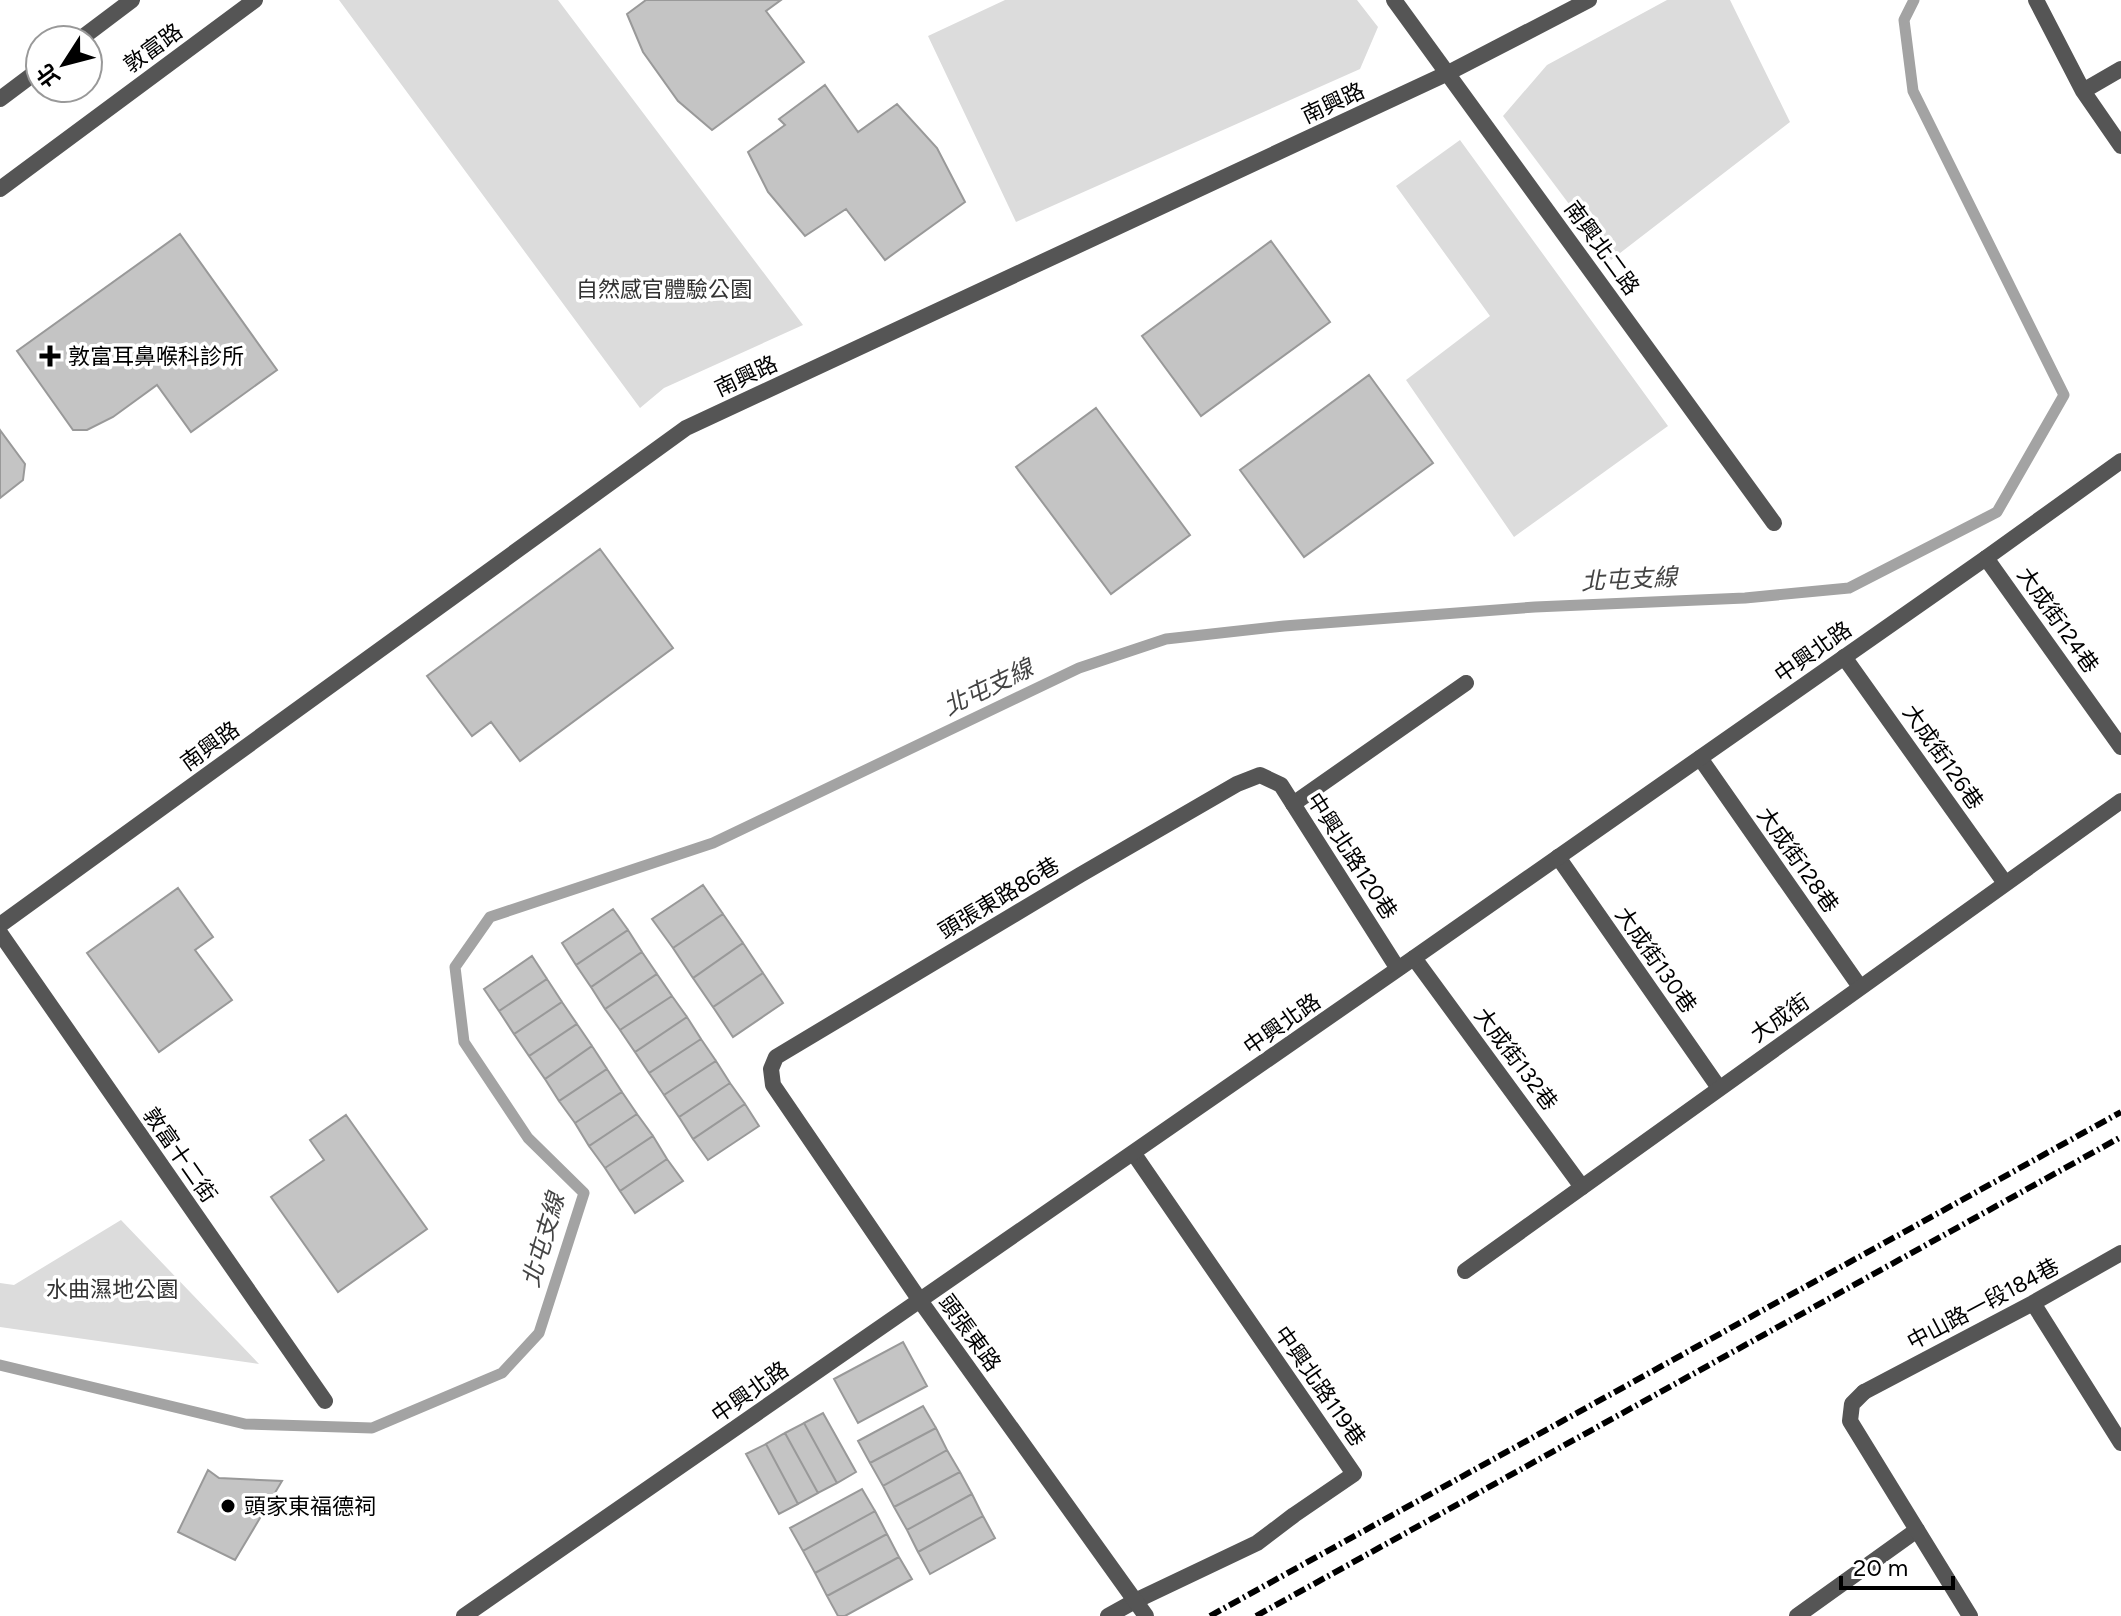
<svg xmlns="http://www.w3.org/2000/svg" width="2121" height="1616" font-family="Figtree,'Noto Sans TC',sans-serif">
<rect width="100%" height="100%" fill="#fff"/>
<!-- green -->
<path fill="#dcdcdc" d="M339,0h219l245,325 -139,63 -24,20z
M1005,0h352l21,27 -18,42 -344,153 -88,-186z
M1667,0h63l60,122 -179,138 -108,-144 44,-51z
M1460,140l208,286 -154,111 -108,-157 84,-64 -94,-130z
M121,1220l138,144 -259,-37v-44l14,2z"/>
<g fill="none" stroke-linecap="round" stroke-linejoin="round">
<!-- stream -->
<path stroke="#a3a3a3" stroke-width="11" d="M0,1365l245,59 127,4 130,-55 37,-40 45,-140 -56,-55 -64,-96 -9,-75 35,-50 223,-74 366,-175 87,-29 118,-13 251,-19 210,-9 104,-10 148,-76 67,-117 -151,-304 -9,-71 10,-20"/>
</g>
<!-- building -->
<path fill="#c4c4c4" stroke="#999" stroke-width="2" d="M646,0h135l-15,11 38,51 -92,68 -34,-29 -35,-49 -16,-38z
M825,85l33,47 39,-28 40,44 28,54 -80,58 -39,-51 -41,27 -37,-44 -20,-40 37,-27 -6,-6z
M180,234l97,136 -86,62 -34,-47 -44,32 -26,13h-14l-56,-79z
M1271,241l59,81 -129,94 -59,-80z
M1369,375l64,88 -129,94 -64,-87z
M1096,408l94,127 -79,59 -95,-127z
M0,430l25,34 -2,16 -23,18z
M600,549l73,99 -153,113 -29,-39 -19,14 -45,-60z
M703,885l20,29 -50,34 -21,-29z
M178,888l35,49 -18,13 37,50 -73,52 -72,-99z
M613,909l15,21 -52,35 -14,-22z
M723,914l20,29 -50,35 -20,-30z
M628,930l14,22 -51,35 -15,-22z
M743,943l20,30 -50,34 -20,-29z
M642,952l15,22 -52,35 -14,-22z
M532,956l15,23 -48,32 -15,-22z
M763,973l20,30 -50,34 -20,-30z
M657,974l15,22 -52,34 -15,-21z
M547,979l15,23 -48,32 -15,-23z
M672,996l15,21 -52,35 -15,-22z
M562,1002l15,22 -48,32 -15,-22z
M687,1017l14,22 -52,34 -14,-21z
M577,1024l15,22 -47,33 -16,-23z
M701,1039l15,22 -52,34 -15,-22z
M592,1046l15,23 -48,32 -14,-22z
M716,1061l14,22 -51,34 -15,-22z
M607,1069l15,23 -47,31 -16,-22z
M730,1083l15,21 -52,35 -14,-22z
M622,1092l15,22 -48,32 -14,-23z
M745,1104l14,22 -51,34 -15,-21z
M637,1114l16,22 -48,32 -16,-22z
M346,1115l81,114 -89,63 -67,-95 53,-37 -14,-20z
M653,1136l14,23 -47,32 -15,-23z
M667,1159l16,22 -48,32 -15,-22z
M903,1342l24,44 -69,37 -24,-44z
M923,1406l13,22 -66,35 -12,-22z
M823,1413l33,59 -19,11 -33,-60z
M804,1423l33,60 -19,10 -33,-60z
M936,1428l11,22 -64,36 -13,-23z
M785,1433l33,60 -20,11 -32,-60z
M766,1444l32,60 -19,10 -33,-60z
M947,1450l13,22 -66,35 -11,-21z
M208,1470l11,8 63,3 -47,79 -57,-28z
M960,1472l12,22 -65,36 -13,-23z
M862,1489l13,22 -72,40 -13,-23z
M972,1494l11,22 -65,36 -11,-22z
M875,1511l12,23 -72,39 -12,-22z
M983,1516l12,22 -65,36 -12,-22z
M887,1534l12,23 -72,39 -12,-23z
M899,1557l13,22 -67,37h-7l-11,-20z"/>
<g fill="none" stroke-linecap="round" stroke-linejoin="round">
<!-- service -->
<path stroke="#555" stroke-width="16" d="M2036,0l47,91 38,55
M2083,91l38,-22
M1986,558l135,189
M1844,657l161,226
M1700,758l160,229
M1293,804l173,-121
M1558,857l161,231
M1414,958l168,229
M2033,1303l88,140
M1864,1392l169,-89 88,-50
M1108,1616l27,-15 122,-58 37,-28 60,-41 -220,-320
M1797,1616l120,-86"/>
<!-- minor -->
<path stroke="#555" stroke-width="16" d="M1394,0l380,523
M0,925l686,-497 762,-355 141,-73
M0,933l325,468
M1465,1271l656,-470
M1864,1392l-12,12 -2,17 120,195
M464,1616l934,-647 588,-411 135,-97
M1146,1616l-225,-314 -148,-217 -2,-16 5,-12 304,-182 157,-91 23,-9 21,10 117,184"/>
<!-- tertiary -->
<path stroke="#555" stroke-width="16" d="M79,40l53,-40
M0,99l40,-30
M0,189l255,-189"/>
<!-- rail -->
<path stroke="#000" stroke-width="6" stroke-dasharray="12 4 2 4" stroke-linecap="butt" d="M1210,1616l911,-504
M1256,1616l865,-479"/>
</g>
<!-- markers -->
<g fill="#000" stroke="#fff" stroke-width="3">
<path d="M46 344h8v8h8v8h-8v8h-8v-8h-8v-8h8z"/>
<circle cx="228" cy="1506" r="8"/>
</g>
<g text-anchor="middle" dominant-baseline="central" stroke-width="7" stroke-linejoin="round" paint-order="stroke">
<!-- street labels -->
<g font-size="22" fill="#000" stroke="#fff">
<text transform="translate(153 48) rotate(-36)">敦富路</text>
<text transform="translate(1333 103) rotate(-25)">南興路</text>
<text transform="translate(1602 248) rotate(54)">南興北二路</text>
<text transform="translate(746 376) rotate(-25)">南興路</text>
<text transform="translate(2058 620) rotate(55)">大成街124巷</text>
<text transform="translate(1813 652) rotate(-35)">中興北路</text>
<text transform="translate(210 746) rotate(-36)">南興路</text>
<text transform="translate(1943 757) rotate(55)">大成街126巷</text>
<text transform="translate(1352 856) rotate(57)">中興北路120巷</text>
<text transform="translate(1798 860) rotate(55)">大成街128巷</text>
<text transform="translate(999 898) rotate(-31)">頭張東路86巷</text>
<text transform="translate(1656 960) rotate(55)">大成街130巷</text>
<text transform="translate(1780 1018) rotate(-35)">大成街</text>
<text transform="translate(1282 1024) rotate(-35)">中興北路</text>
<text transform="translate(1516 1059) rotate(53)">大成街132巷</text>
<text transform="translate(180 1155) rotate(55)">敦富十二街</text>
<text transform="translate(1983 1304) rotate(-28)">中山路一段184巷</text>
<text transform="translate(970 1333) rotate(54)">頭張東路</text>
<text transform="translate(1320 1386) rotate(55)">中興北路119巷</text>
<text transform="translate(750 1392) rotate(-35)">中興北路</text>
</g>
<!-- park labels -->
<g font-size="22" fill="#333" stroke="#fff">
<text x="664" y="289">自然感官體驗公園</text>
<text x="112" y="1289">水曲濕地公園</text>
</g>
<!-- poi labels -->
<g font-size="22" fill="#000" stroke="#fff" text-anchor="start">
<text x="68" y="356">敦富耳鼻喉科診所</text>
<text x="244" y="1506">頭家東福德祠</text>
</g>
<!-- water labels -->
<g font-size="24" font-style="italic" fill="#444" stroke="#fff">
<text transform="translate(1629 579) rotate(-3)">北屯支線</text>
<text transform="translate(988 687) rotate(-26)">北屯支線</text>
<text transform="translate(543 1240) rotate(-74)">北屯支線</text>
</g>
</g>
<!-- north arrow -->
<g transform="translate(64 64) rotate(234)"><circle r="38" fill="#ffffff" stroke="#999999" stroke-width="2"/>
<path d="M0-6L14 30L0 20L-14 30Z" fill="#000000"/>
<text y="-12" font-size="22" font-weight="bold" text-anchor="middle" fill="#000000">北</text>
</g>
<!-- scale -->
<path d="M1841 1576v12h112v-12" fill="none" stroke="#000000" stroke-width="4"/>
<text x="1853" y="1576" font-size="24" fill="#000000" stroke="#ffffff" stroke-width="6" paint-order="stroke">20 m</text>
</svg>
